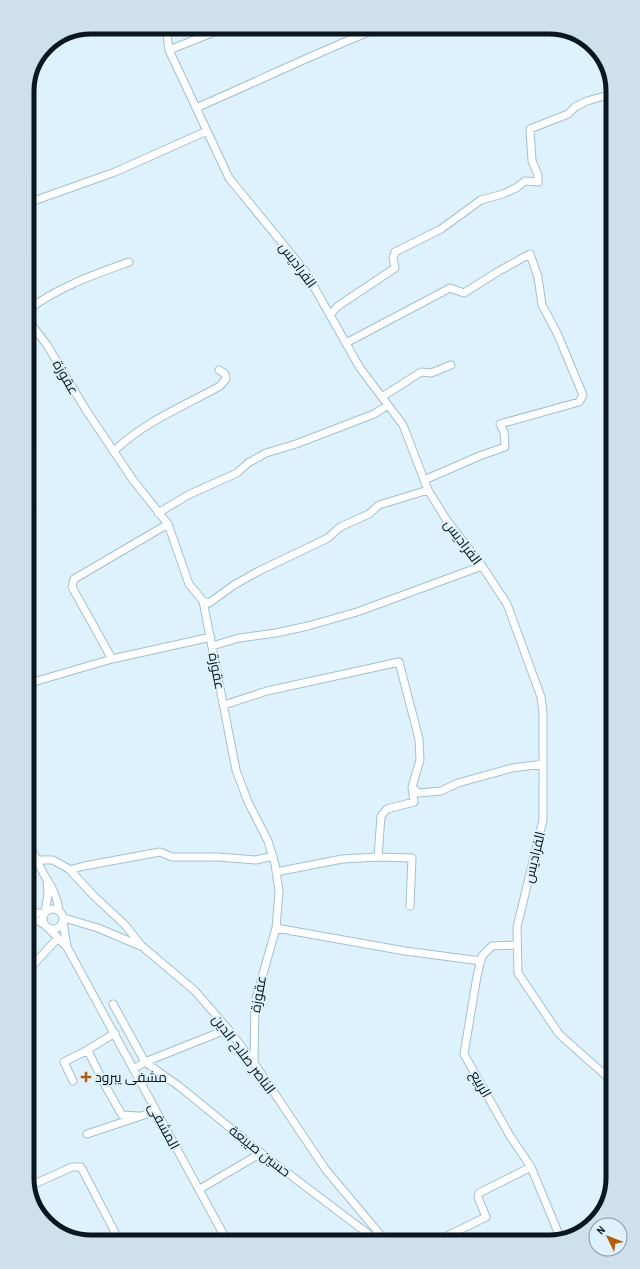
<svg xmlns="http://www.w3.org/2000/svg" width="640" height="1269" font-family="'Archivo Narrow',Cairo,sans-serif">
<rect width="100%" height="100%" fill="#def2fe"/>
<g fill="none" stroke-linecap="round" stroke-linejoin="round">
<!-- minor casing -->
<g stroke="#a0c0d3" stroke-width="9">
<path id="minor" d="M166,27l3,23 60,128 76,93 55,97 43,57 25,65 18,29 36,47 25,38 34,93 2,16v107l-26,107 1,46 41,61 54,48
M169,50l58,-23
M596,51l12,28
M196,108c62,-27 122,-56 185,-81
M28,203l87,-31 92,-41
M28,310c30,-23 65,-35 101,-48
M330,315l8,-9 57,-38 -2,-10 2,-6 46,-23 40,-29 22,-6 13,-6 9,-7 13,1v-7l-6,-14 -2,-32 38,-15 7,-7 12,-6 21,-6
M28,320l19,25 39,65 47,70 35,44 21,60 14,17 33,169 12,32 20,39 7,23 4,27 -3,37 -21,74 -1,61
M346,343l104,-55 14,5 35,-22 31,-17 8,23 4,28 15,28 26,62 -4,7 -79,22 4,8 1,15 -23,8 -58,25
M382,397l39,-25 10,1 20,-8
M114,451c30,-29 70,-45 106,-65l6,-7 -1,-5 -6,-4
M158,513l30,-18 49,-22 11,-10 18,-10 30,-9 78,-30 14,-9
M168,524l-94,55 -2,8 40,72 99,-22
M203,601l6,2 25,-18 23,-13 71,-34 12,-11 29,-13 10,-9 49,-15
M212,646l27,-8 37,-5 32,-7 49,-14 125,-46
M30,683l82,-24
M224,705l43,-14 132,-29 20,77 1,21 -8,27 2,15 -27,7 -6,7 -3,41 -36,2 -66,13
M412,787l6,6 23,-2 17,-8 54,-15 31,-4
M30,847c6,10 10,21 16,31 7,11 11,19 13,32
M378,857l34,1 -2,48
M38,860h15l16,9 25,27 31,29 16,20
M70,870l14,-4 76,-14 12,5h46l38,3 17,-4
M43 919a10 10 0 1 1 20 0a10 10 0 1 1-20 0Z
M31,913h14l3,-19 -1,-14
M31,917l14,8
M64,918l34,10 45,19 52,44 33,38 26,34 72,107 58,69
M63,922l4,25
M47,927l20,20 160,294
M276,928l129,23 76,10
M517,945l-25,1 -10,10 -5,20 -13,78 46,82 21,31 29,70
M31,967l27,-29
M113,1004l32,58 35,25 81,66 114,86
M84,1052l31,-19
M135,1068l10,-6 83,-33
M73,1081l-9,-19 20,-10 5,1 17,34 16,28 16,1
M87,1134l69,-23
M32,1185l40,-18h9l39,75
M200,1189l61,-36
M443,1238l43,-21 -8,-20 1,-4 52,-26"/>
</g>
<!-- minor -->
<use href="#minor" stroke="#fff" stroke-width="7"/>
</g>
<!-- markers -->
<path fill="#b75c00" stroke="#def2fe" stroke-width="1.5" d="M84 1071h4v4h4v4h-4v4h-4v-4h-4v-4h4z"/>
<g text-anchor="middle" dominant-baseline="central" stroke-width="4" stroke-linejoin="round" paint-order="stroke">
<!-- street labels -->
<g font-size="14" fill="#0b171e" stroke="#def2fe">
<text transform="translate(298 265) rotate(54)">الفراديس</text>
<text transform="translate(66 377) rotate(60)">عقوزة</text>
<text transform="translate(463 542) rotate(53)">الفراديس</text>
<text transform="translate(217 671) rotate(79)">عقوزة</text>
<text transform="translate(534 857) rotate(-76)">الفراديس</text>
<text transform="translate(258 994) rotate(-80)">عقوزة</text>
<text transform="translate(244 1054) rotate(53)">الناصر صلاح الدين</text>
<text transform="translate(481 1084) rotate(61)">الربيع</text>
<text transform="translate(164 1126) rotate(62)">المشفى</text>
<text transform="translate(260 1151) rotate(38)">حسين صيبعة</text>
</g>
<!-- poi labels -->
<g font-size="14" fill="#0b171e" stroke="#def2fe" text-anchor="start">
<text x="95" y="1077">مشفى يبرود</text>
</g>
</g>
<!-- crop -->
<path d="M0 0H640V1269H0ZM91 34H549A57 57 0 0 1 606 91V1178A57 57 0 0 1 549 1235H91A57 57 0 0 1 34 1178V91A57 57 0 0 1 91 34Z" fill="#cde0ec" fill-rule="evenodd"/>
<path fill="none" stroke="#0b171e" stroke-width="5" d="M91 34H549A57 57 0 0 1 606 91V1178A57 57 0 0 1 549 1235H91A57 57 0 0 1 34 1178V91A57 57 0 0 1 91 34Z"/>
<!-- north arrow -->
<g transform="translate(608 1237) rotate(313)"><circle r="19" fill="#def2fe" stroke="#8a9aa4"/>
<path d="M0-3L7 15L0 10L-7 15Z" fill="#b75c00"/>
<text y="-6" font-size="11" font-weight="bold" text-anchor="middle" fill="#0b171e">N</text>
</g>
</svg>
